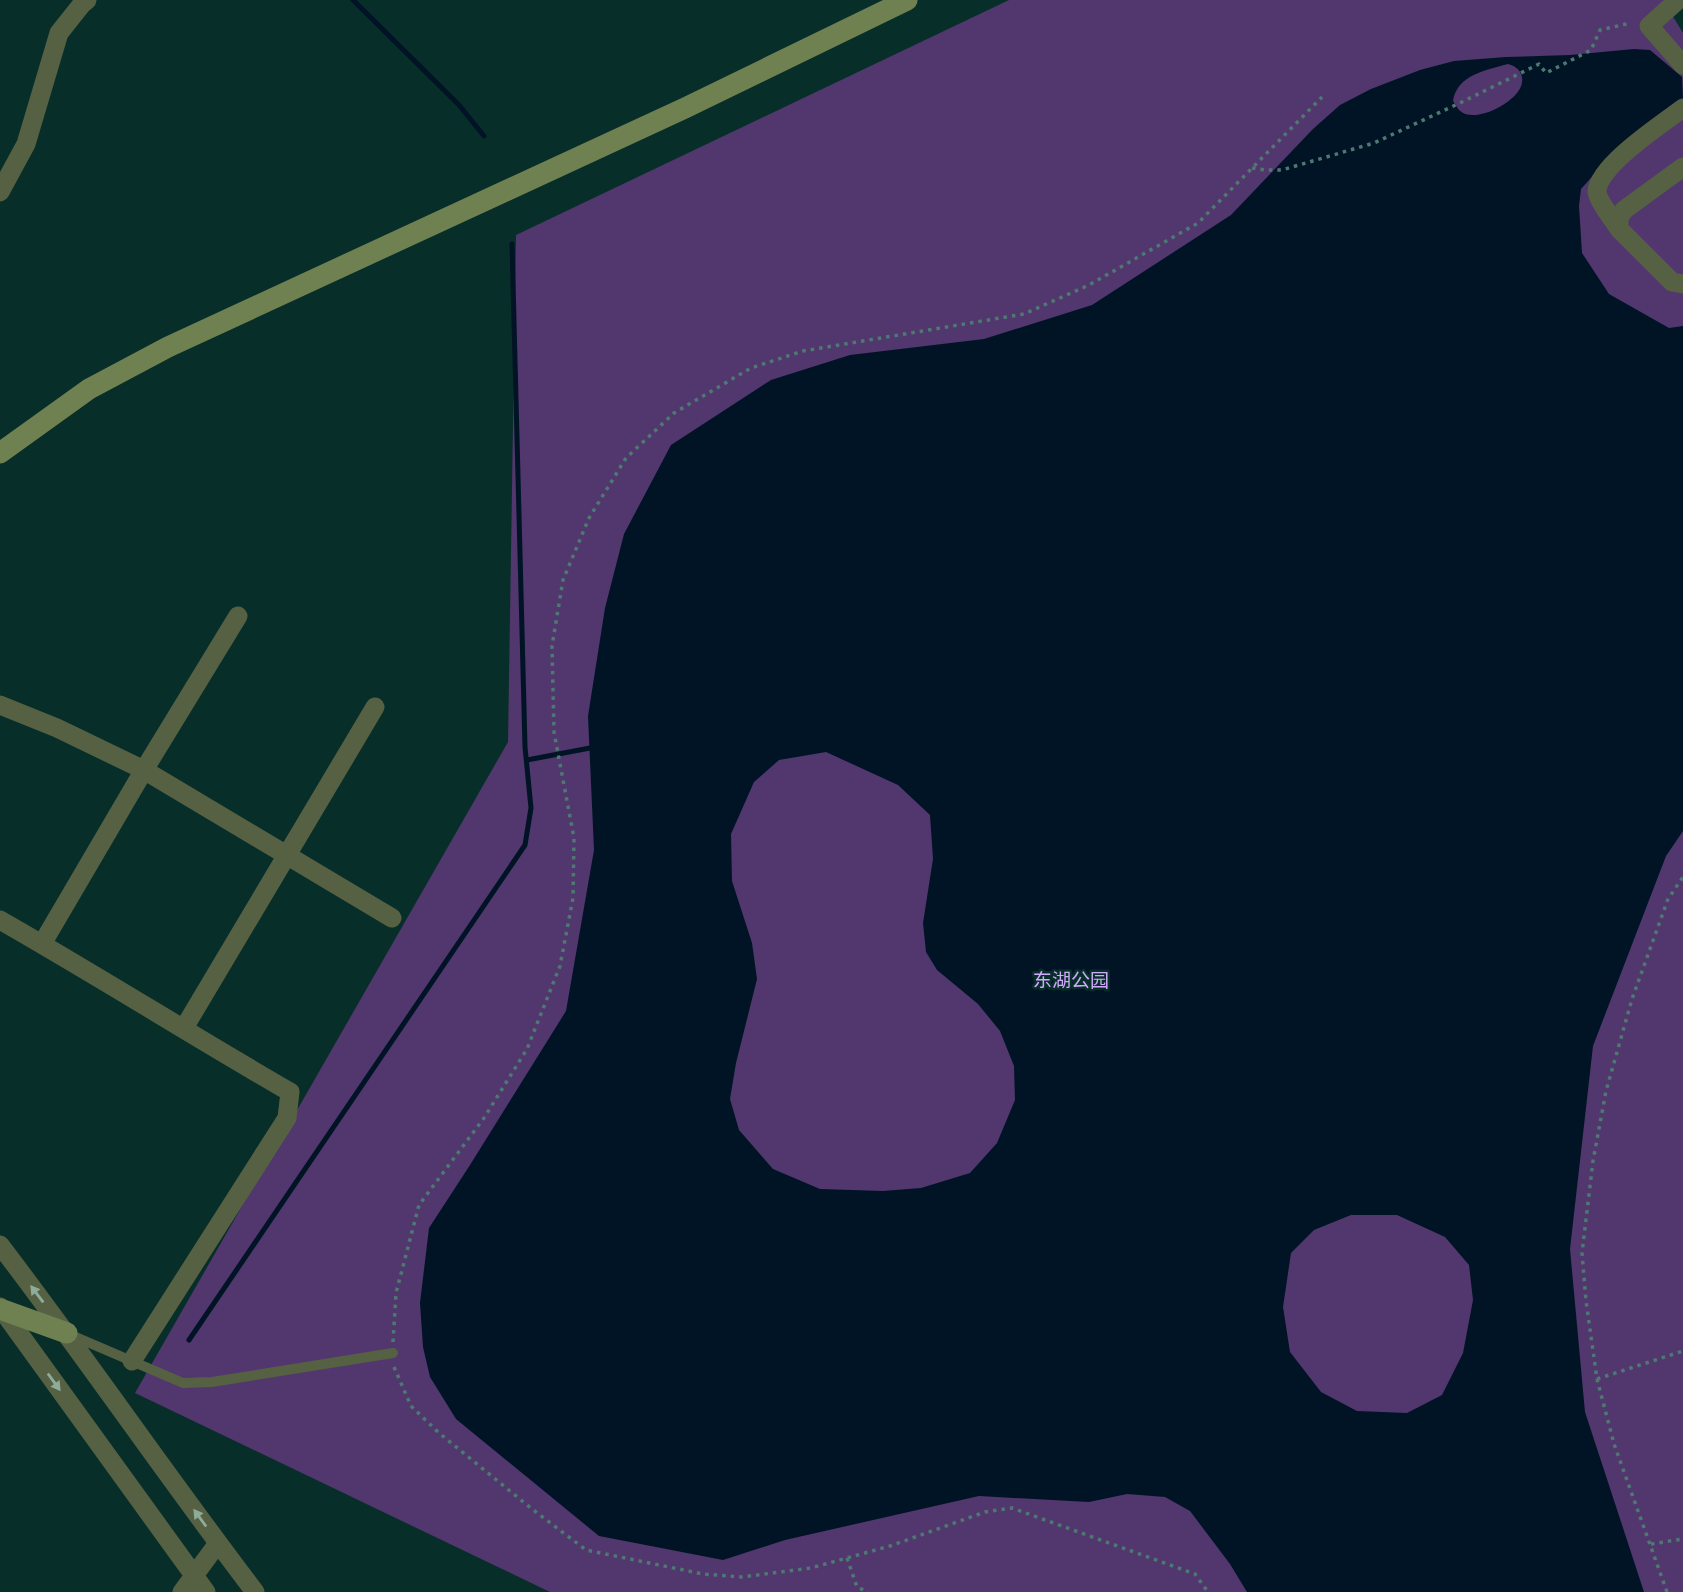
<svg xmlns="http://www.w3.org/2000/svg" width="1683" height="1592" font-family="Mulish,'Noto Sans SC',sans-serif">
<rect width="100%" height="100%" fill="#082e2a"/>
<!-- green -->
<path fill="#51376d" d="M1009,0h654l20,33v1559h-1133l-415,-199 373,-651 8,-507z"/>
<!-- water -->
<path fill="#001426" fill-rule="evenodd" d="M1634,49l16,1 32,27 1,22 -85,71 -17,19 -2,17 3,47 27,41 60,34 14,-2v505l-17,25 -73,190 -23,203 15,163 59,180h-397l-17,-28 -40,-53 -25,-14 -38,-3 -38,8 -110,-6 -194,44 -62,20 -124,-24 -143,-117 -26,-42 -7,-30 -3,-44 9,-75 41,-63 96,-154 28,-161 -6,-134 17,-108 19,-74 47,-89 100,-65 79,-25 134,-16 108,-34 139,-90 82,-86 27,-24 31,-16 49,-19 34,-9 52,-4 64,-2zM1508,64c14,3 19,17 9,29 -10,13 -44,31 -58,17 -2,-3 -4,-6 -6,-9 4,-26 33,-31 55,-37zM826,752l72,33 32,30 3,44 -10,64 3,29 11,18 41,34 22,27 14,35 1,34 -18,43 -27,30 -49,15 -38,3 -63,-2 -47,-20 -34,-39 -9,-31 6,-36 21,-84 -5,-36 -20,-62 -1,-47 23,-52 25,-22zM1351,1215h46l48,22 24,28 4,35 -10,53 -21,42 -35,18 -50,-2 -36,-19 -31,-40 -7,-45 8,-54 23,-23z"/>
<g fill="none" stroke-linecap="round" stroke-linejoin="round">
<!-- stream -->
<path stroke="#001426" stroke-width="5" d="M353,0l106,105 25,31
M527,760l63,-12
M189,1340l336,-495 6,-37 -6,-61 -13,-503"/>
<!-- path -->
<path stroke="#4e7973" stroke-width="3.5" stroke-dasharray="3.5 5" stroke-linecap="butt" d="M1252,168l13,2h17l92,-27 88,-41 77,-38 7,9 45,-23 9,-20 31,-7
M393,1342l3,-49 23,-88 65,-87 43,-69 33,-83 13,-68 1,-60 -20,-106 -2,-86 11,-66 26,-62 37,-60 48,-45 77,-45 52,-17 221,-37 65,-29 109,-62 124,-126
M394,1367l17,39 28,27 93,76 54,41 117,24 39,3 69,-9 79,-22 95,-34 27,-4 183,66 13,18
M1597,1379l86,-28
M1651,1544l32,-5
M847,1558l10,29 11,5
M1667,1592l-53,-148 -17,-65 -11,-78 -4,-48 11,-92 13,-70 26,-92 36,-100 15,-22"/>
<!-- lane -->
<path stroke="#566143" stroke-width="10" d="M71,1335l112,48 29,-1 181,-29"/>
<!-- street -->
<path stroke="#566143" stroke-width="19" d="M1678,0l-29,26 34,39
M1683,167l-59,43 -5,8v11l53,53 11,2
M0,192l26,-48 33,-111 23,-29 5,-4
M1619,229c-5,-8 -22,-29 -22,-38 2,-26 65,-67 86,-83
M0,705l57,23 87,42 248,148
M0,920c98,56 193,116 290,172l-3,26 -155,243
M42,944l102,-174 94,-154
M184,1028l191,-321
M0,1245c87,114 168,233 255,347
M0,1307l206,285
M182,1592l36,-49"/>
<!-- secondary -->
<path stroke="#708151" stroke-width="21" d="M0,453l89,-64 79,-42 517,-239 222,-108
M0,1309l67,24"/>
</g>
<!-- one-way arrows -->
<defs><path id="oneway-solid" d="M-6-.8H1V-3.2L6.5 0L1 3.2V.8H-6Z" transform="scale(1.75)"/></defs>
<g fill="#8eac9a">
<use href="#oneway-solid" transform="translate(37 1294) rotate(-127)"/>
<use href="#oneway-solid" transform="translate(54 1382) rotate(54)"/>
<use href="#oneway-solid" transform="translate(200 1518) rotate(-126)"/>
</g>
<g text-anchor="middle" dominant-baseline="central" stroke-width="5" stroke-linejoin="round" paint-order="stroke">
<!-- park labels -->
<g font-size="19" fill="#d0abfc" stroke="#082e2a">
<text x="1071" y="980">东湖公园</text>
</g>
</g>
</svg>
